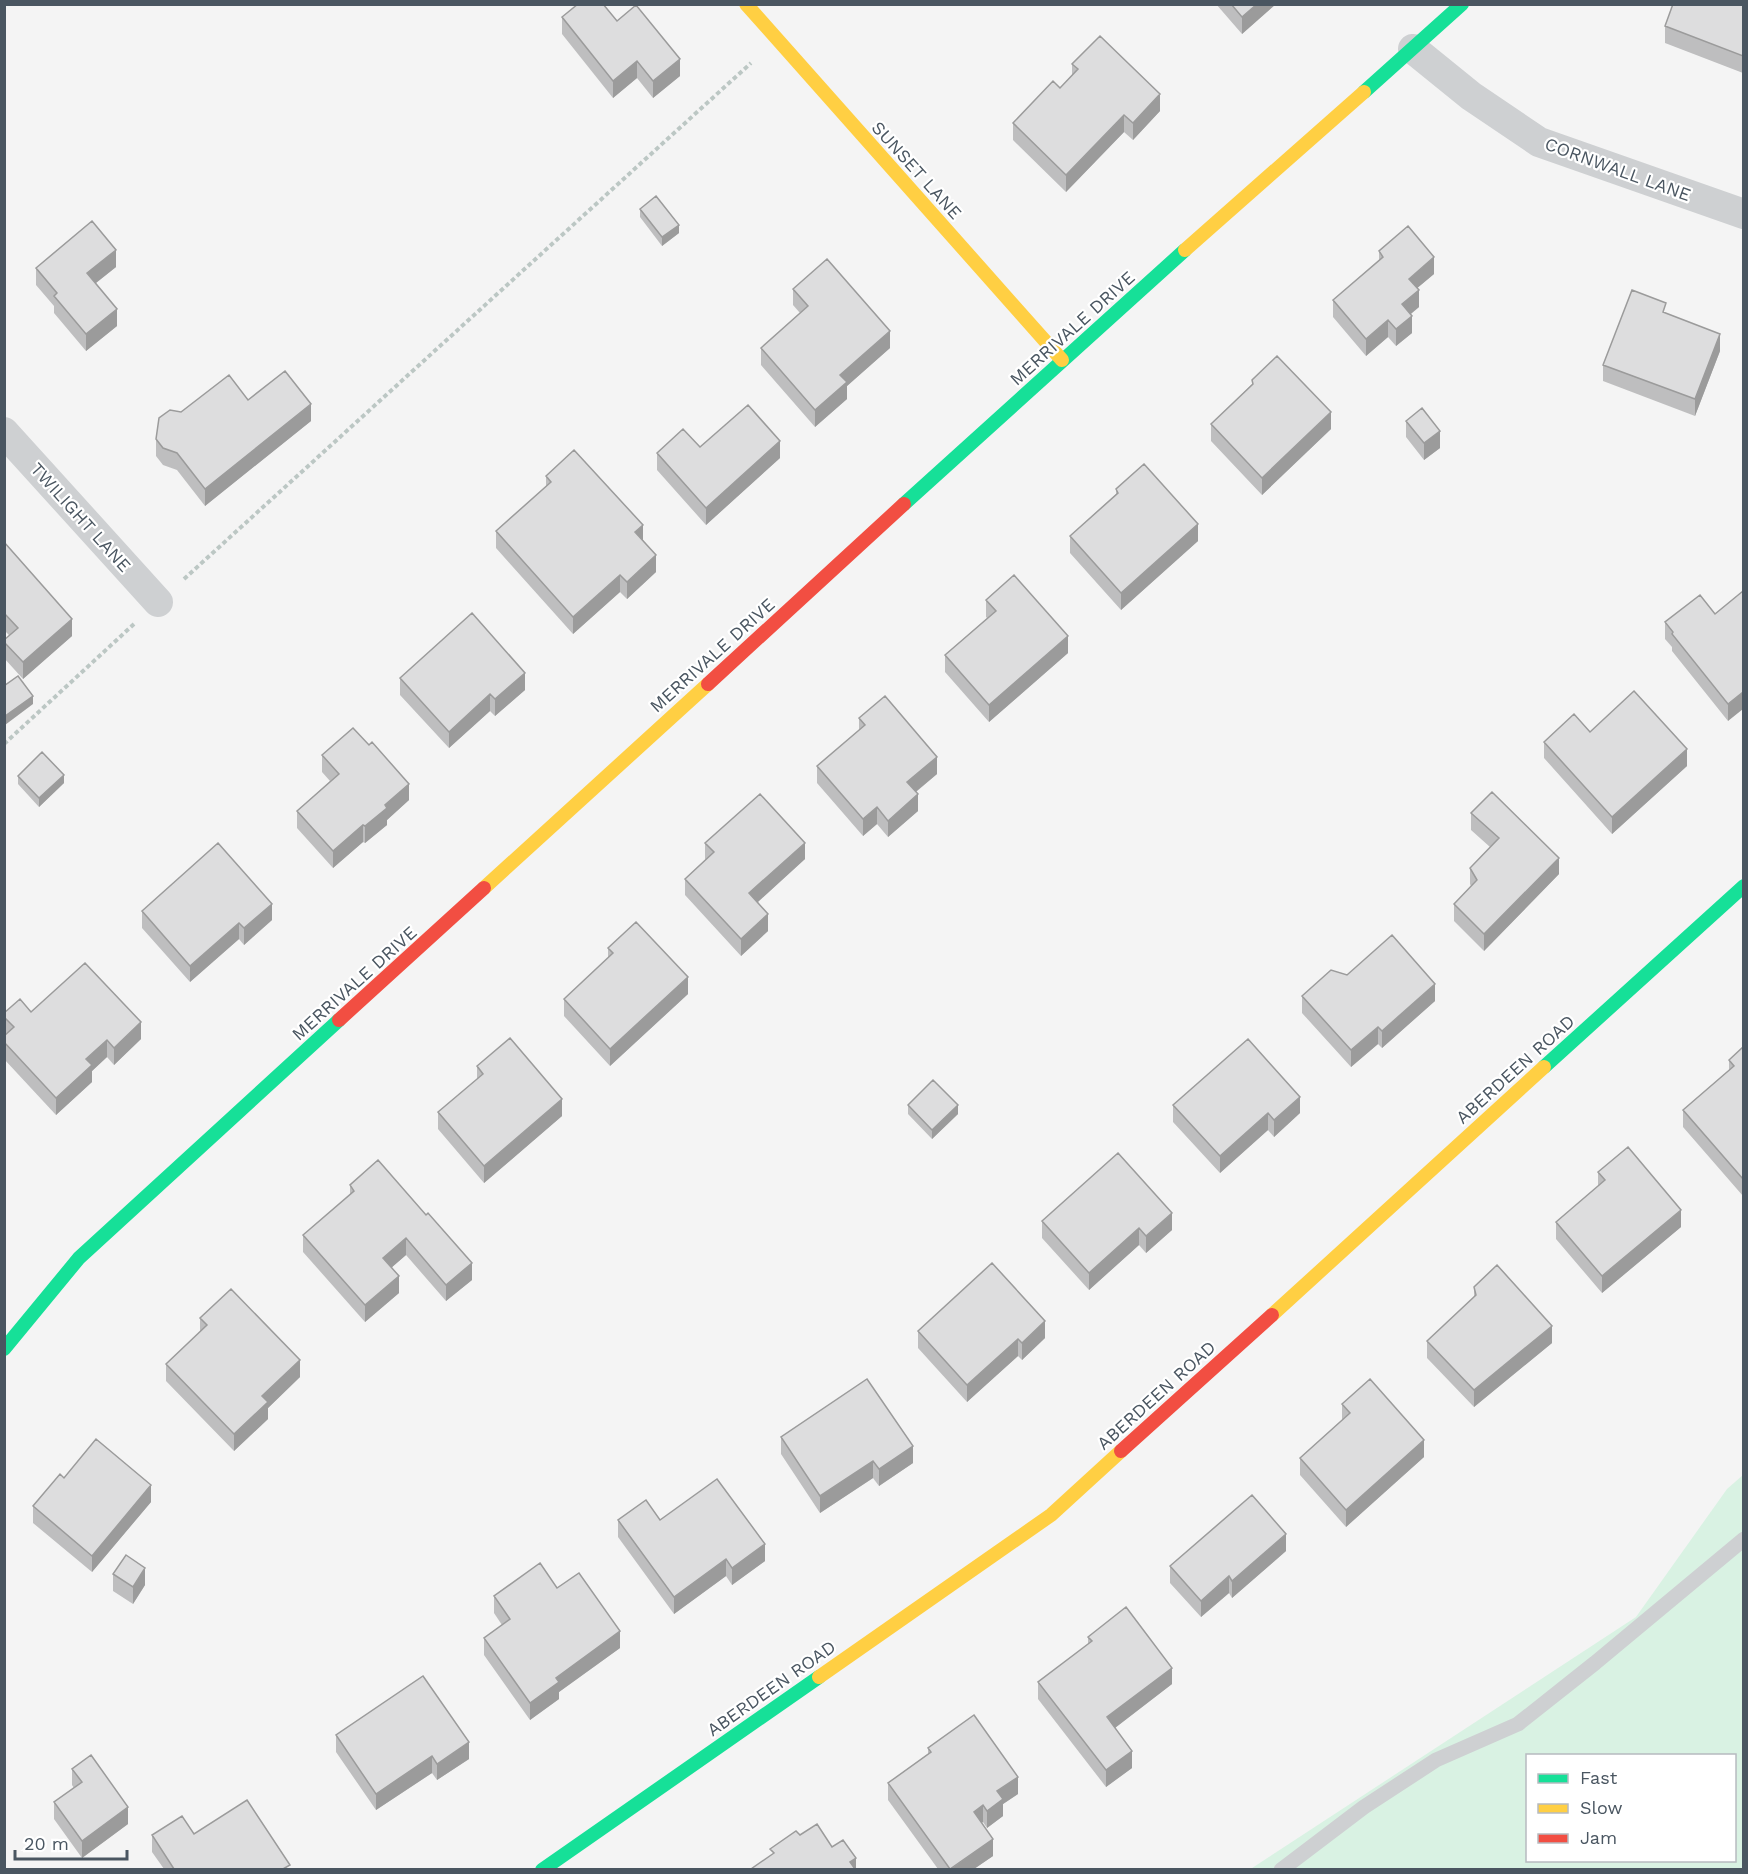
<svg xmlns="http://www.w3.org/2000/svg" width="1748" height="1874" font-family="'Work Sans',sans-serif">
<rect width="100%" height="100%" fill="#f4f4f4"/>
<!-- green -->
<path fill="#d9f2e3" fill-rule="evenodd" d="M1743,1475v394l-494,1 387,-253 91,-128zM1528,1756h206v104h-206z"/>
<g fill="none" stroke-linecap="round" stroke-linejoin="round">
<!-- path -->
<path stroke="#bcc7c4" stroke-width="4" stroke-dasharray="4.5 3" stroke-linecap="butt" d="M184,579l567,-516
M4,744l130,-120"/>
<!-- lane -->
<path stroke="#ced0d2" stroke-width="15" d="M1281,1870l83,-63 72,-47 82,-36 77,-61 149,-124"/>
<!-- street -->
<path stroke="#ced0d2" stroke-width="30" d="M1413,49l58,47 68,46 205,72
M4,432l154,170"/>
<!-- fast -->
<path stroke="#16e098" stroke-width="14" d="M1364,92l98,-88
M904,504l281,-254
M1544,1067l200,-181
M4,1349l75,-91 260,-238
M542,1870l277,-193"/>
<!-- slow -->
<path stroke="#ffcf43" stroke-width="14" d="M746,4l316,356
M1185,250l179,-158
M484,888l224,-204
M1272,1315l272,-248
M819,1677l232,-162 70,-64"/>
<!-- jam -->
<path stroke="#f24e42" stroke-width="14" d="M708,684l196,-180
M339,1020l145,-132
M1121,1451l151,-136"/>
</g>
<!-- wall -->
<path fill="#bebebf" d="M1216,4h60l-34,30z
M1743,4v69l-78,-30v-17z
M562,17l55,4 63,55 -27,22 -16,-20 -24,20 -51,-64z
M1072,64l88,47 -27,29 -9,-8 -58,60 -53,-52v-17l47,-35 12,-13z
M640,209l39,24 -17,13 -22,-29z
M1379,251l55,23 -17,14 2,19 -8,7 1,19 -16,13 -8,-9 -22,19 -33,-39v-17l46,-40z
M116,267l-20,16 21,43 -31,25 -32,-38v-7l-18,-21v-17z
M793,289l97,59 -43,38v13l-32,28 -54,-62v-17l39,-35 -7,-8z
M1720,351l-25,65 -92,-35v-16z
M1252,380l79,49 -69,66 -51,-54v-17l41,-40z
M248,400l63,21 -106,85 -28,-36 -14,-5 -7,-9v-17l25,-27z
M1406,421l34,27 -16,12 -18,-23z
M700,447l80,11 -74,67 -49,-55v-17z
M546,476l97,64 13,32 -29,27 -7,-7 -47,42 -77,-86v-17l50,-45z
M1116,489l82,52 -77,69 -51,-57v-17l46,-42z
M4,542l68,94 -49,43 -19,-21v-18l6,-4 -6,-6z
M1743,591l-15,130 -56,-70v-4l-7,-8v-17l50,-8z
M986,600l82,53 -79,69 -44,-50v-17l42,-37 -1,-1z
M400,678l125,12 -30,26 -5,-5 -41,37 -49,-53z
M859,718l78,56 -21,18 2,19 -30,26 -11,-13 -14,12 -46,-53v-17l42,-36z
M1590,732l97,34 -75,68 -68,-76v-16z
M322,755l87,45 -22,20v5l-22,18 -2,-1 -30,26 -36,-40v-17l33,-30 -8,-9z
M18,776l46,7 -25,24 -21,-23z
M1471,813l88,61 -75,77 -30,-30v-17l17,-18 -1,-2v-16l20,-21 -19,-17z
M705,843l100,16 -47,43 10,29 -27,25 -56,-61v-16l20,-19z
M142,911l130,9 -28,25 -5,-6 -49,43 -48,-54z
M608,948l80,46 -78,72 -46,-50v-17l44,-41z
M1302,996l133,5 -53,47 -4,-4 -27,23 -49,-54z
M31,1012l110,27 -27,26 -7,-8 -15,14v11l-36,33 -52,-56v-23l1,-1 -1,-1v-21z
M1743,1047v149l-60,-69v-17l46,-40v-10z
M477,1066l85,50 -78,67 -46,-54v-17l39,-33z
M908,1105l50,9 -26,25 -24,-25z
M1173,1105l127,8 -26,24 -6,-7 -48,43 -47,-51z
M1598,1172l83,55 -79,66 -46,-54v-17l42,-36z
M350,1185l122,95 -26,21 -40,-46 -14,12 7,26 -34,29 -62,-70v-17l47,-40z
M1042,1221l130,9 -26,23 -7,-8 -50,45 -47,-52z
M1474,1287l78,56 -78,64 -47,-49v-17l47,-44z
M200,1318l100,59 -32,31v11l-34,32 -68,-70v-17l34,-32z
M918,1331l127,7 -23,22 -4,-4 -51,46 -49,-54z
M1342,1404l82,53 -78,70 -46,-52v-17l42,-38z
M781,1437l132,26 -34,23 -6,-8 -53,35 -39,-59z
M64,1478l87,24 -59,70 -59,-49v-17z
M618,1520h42l105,41 -33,24 -6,-9 -52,38 -56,-77z
M1286,1551l-54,47 -3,-5 -28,24 -31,-34v-17z
M113,1574l32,11 -12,19 -20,-13z
M557,1588l63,60 -61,44v7l-29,21 -46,-65v-17l18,-13 -8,-12v-17z
M1088,1637l84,47 -57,44 17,40 -26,19 -68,-88v-17l50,-38z
M336,1735l133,24 -32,21 -5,-7 -56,37 -40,-58z
M928,1748l90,46 -15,10v12l-16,12 -4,-6 -2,1 12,33 -19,13h-36l-50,-69v-17l40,-29z
M72,1769l56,55 -46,34 -28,-39v-17l20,-14 -2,-3z
M194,1834l96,35h-126l-12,-17v-17z"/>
<!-- shaded-wall -->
<path fill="#9b9b9b" d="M1257,4h19l-34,30v-17z
M680,59v17l-27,22v-17z
M637,61v17l-24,20v-17z
M1160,94v17l-27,29v-17z
M1124,115v17l-58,60v-17z
M679,225v8l-17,13v-9z
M116,250v17l-29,23v-17z
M1434,257v17l-25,21v-16z
M1419,290v17l-17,14v-17z
M117,309v17l-31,25v-17z
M1412,316v17l-16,13v-17z
M1388,320v17l-22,19v-17z
M890,331v17l-43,38v13l-32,28v-17l25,-35z
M1720,334v17l-25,65v-17z
M311,404v17l-106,85v-17z
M1331,412v17l-69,66v-17z
M1440,431v17l-16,12v-17z
M780,441v17l-74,67v-17z
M1198,524v17l-77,69v-17z
M643,525v17l-8,-10z
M656,555v17l-29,27v-17z
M620,575v17l-47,42v-17z
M72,619v17l-49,43v-17z
M1068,636v17l-79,69v-17z
M525,673v17l-30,26v-17z
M1743,692v17l-15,12v-17z
M490,694v17l-41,37v-16z
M33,696v8l-28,21v-9z
M1687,749v17l-75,68v-17z
M937,757v17l-30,25v-17z
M64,775v8l-25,24v-9z
M409,784v16l-22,20v5l-22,18v-17l20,-21z
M918,794v17l-30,26v-16z
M877,807v17l-14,12v-17z
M363,825v17l-30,26v-17z
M805,843v16l-56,51v-17z
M1559,858v16l-75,77v-17z
M272,904v16l-28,25v-17z
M768,914v17l-27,25v-17z
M239,923v16l-49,43v-16z
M688,977v17l-78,72v-17z
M1435,984v17l-53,47v-17z
M141,1022v17l-27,26v-17z
M1378,1027v17l-27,23v-17z
M107,1040v17l-15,14v11l-36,33v-17l30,-39z
M1300,1097v16l-26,24v-17z
M562,1099v17l-78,67v-17z
M958,1105v9l-26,25v-9z
M1268,1113v17l-48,43v-17z
M1681,1210v17l-79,66v-17z
M1172,1213v17l-26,23v-17z
M1139,1228v17l-50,45v-17z
M406,1238v17l-23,20v-17z
M472,1263v17l-26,21v-16z
M399,1276v17l-34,29v-17z
M1045,1321v17l-23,22v-17z
M1552,1326v17l-78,64v-17z
M1018,1339v17l-51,46v-17z
M300,1360v17l-32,31v11l-34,32v-17l28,-38z
M1424,1440v17l-78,70v-17z
M913,1446v17l-34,23v-17z
M873,1461v17l-53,35v-17z
M151,1485v17l-59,70v-16z
M1286,1534v17l-54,47v-17z
M765,1544v17l-33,24v-17z
M726,1559v17l-52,38v-17z
M145,1568v17l-12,19v-17z
M1229,1576v17l-28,24v-16z
M620,1631v17l-61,44v7l-29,21v-17l26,-25z
M1172,1668v16l-65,50v-17z
M469,1742v17l-32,21v-16z
M1132,1751v17l-26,19v-17z
M432,1756v17l-56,37v-16z
M1018,1777v17l-15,10v12l-16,12v-17l10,-20z
M983,1805v17l-9,7v-17z
M128,1807v17l-46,34v-17z
M993,1839v17l-19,13h-23z
M856,1858v11h-6v-7z"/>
<!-- building -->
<path fill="#ddddde" stroke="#9b9b9b" stroke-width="1.5" d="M578,4h25l14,17 19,-16 44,54 -27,22 -16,-20 -24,20 -51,-64z
M1231,4h26l-15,13z
M1673,4h70v52l-78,-30z
M1100,36l60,58 -27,29 -9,-8 -58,60 -53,-52 40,-42 7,7 18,-19 -6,-5z
M656,196l23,29 -17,12 -22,-28z
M92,221l24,29 -29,23 30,36 -31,25 -32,-38 3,-3 -21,-25z
M1408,226l26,31 -25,22 10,11 -17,14 10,12 -16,13 -8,-9 -22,19 -33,-39 50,-43 -4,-6z
M827,259l63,72 -50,44 7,7 -32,28 -54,-62 47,-42 -15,-17z
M1632,290l34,13 -3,9 57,22 -25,65 -92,-34z
M1277,356l54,56 -69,66 -51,-54 42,-40 -1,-4z
M285,371l26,33 -106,85 -28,-36 -14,-5 -7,-9 3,-21 11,-8 11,2 48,-37 19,25z
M748,405l32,36 -74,67 -49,-55 26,-24 17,18z
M1422,408l18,23 -16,12 -18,-22z
M574,450l69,75 -8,7 21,23 -29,27 -7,-7 -47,42 -77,-86 55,-49 -5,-6z
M1144,464l54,60 -77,69 -51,-57 48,-43 -2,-4z
M4,542l68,77 -49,43 -19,-20v-2l14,-12 -14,-15z
M1014,575l54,61 -79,69 -44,-50 51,-44 -10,-11z
M1743,591v101l-15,12 -56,-70 1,-2 -8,-10 35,-27 15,19z
M472,613l53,60 -30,26 -5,-5 -41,38 -49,-54z
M18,676l15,20 -28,20 -1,-30z
M1634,691l53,58 -75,68 -68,-75 30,-28 16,18z
M885,696l52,61 -30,25 11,12 -30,27 -11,-14 -14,12 -46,-53 48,-41 -6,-7z
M353,728l16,17 3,-3 37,42 -24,21 2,3 -22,18 -2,-1 -30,26 -36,-40 42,-37 -17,-19z
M42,752l22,23 -25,23 -21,-22z
M1492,792l67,66 -75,76 -30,-30 23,-24 -7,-12 29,-30 -28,-25z
M760,794l45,49 -56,50 19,21 -27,25 -56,-60 29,-27 -9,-9z
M218,843l54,61 -28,24 -5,-5 -49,43 -48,-55z
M636,922l52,55 -78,72 -46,-50 49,-46 -5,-5z
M1392,935l43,49 -53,47 -4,-4 -27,23 -49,-54 29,-26 16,5z
M85,963l56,59 -27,26 -7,-8 -21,19 6,6 -36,33 -52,-56v-6l10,-9 -10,-10v-4l16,-14 11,13z
M510,1038l52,61 -78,67 -46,-54 45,-38 -6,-8z
M1248,1039l52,58 -26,23 -6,-7 -48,43 -47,-51z
M1743,1047v132l-60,-69 51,-44 -5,-6z
M933,1080l25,25 -26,25 -24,-25z
M1628,1147l53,63 -79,66 -46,-54 49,-42 -7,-8z
M1118,1153l54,60 -26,23 -7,-8 -50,45 -47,-52z
M378,1160l48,55 2,-2 44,50 -26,22 -40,-47 -23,20 16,18 -34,29 -62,-70 51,-44 -4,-6z
M992,1263l53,58 -23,22 -4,-4 -51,46 -49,-54z
M1497,1265l55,61 -78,64 -47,-49 49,-46 -2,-8z
M231,1289l69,71 -38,36 6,6 -34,32 -68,-70 41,-39 -7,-7z
M867,1379l46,67 -34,23 -6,-8 -53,35 -39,-59z
M1370,1379l54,61 -78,70 -46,-52 50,-45 -8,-9z
M96,1439l55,46 -59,71 -59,-50 27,-32 4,4z
M717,1479l48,65 -33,24 -6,-9 -52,38 -56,-77 28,-20 14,20z
M1252,1495l34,39 -54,47 -3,-5 -28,25 -31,-35z
M126,1555l19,13 -12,19 -20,-13z
M540,1563l17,25 22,-15 41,58 -64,47 3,4 -29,21 -46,-65 26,-19 -16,-23z
M1126,1607l46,61 -65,49 25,34 -26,19 -68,-88 54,-41 -4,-4z
M423,1676l46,66 -32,22 -5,-8 -56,38 -40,-59z
M974,1715l44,62 -21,14 6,8 -16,12 -4,-6 -9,7 19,27 -43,30 -62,-86 43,-31 -3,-4z
M91,1755l37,52 -46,34 -28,-39 28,-20 -10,-13z
M247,1800l43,65 -7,4h-109l-22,-34 30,-19 12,18z
M817,1824l15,23 11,-7 13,18 -6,4 5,7h-104l23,-16 -4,-4 26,-18 4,4z"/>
<g text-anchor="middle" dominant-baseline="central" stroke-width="4.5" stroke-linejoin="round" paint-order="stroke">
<!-- street labels -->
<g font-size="18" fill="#4a5661" stroke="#fff">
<text transform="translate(1618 169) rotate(20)">CORNWALL LANE</text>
<text transform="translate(917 170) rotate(48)">SUNSET LANE</text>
<text transform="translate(1072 328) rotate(-42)">MERRIVALE DRIVE</text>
<text transform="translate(81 517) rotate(48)">TWILIGHT LANE</text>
<text transform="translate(712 655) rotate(-42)">MERRIVALE DRIVE</text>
<text transform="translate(354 983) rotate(-42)">MERRIVALE DRIVE</text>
<text transform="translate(1515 1069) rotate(-42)">ABERDEEN ROAD</text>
<text transform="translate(1156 1395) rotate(-42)">ABERDEEN ROAD</text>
<text transform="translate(771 1688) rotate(-35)">ABERDEEN ROAD</text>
</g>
</g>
<!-- border -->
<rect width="1748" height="1874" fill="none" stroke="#4a5661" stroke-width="12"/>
<!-- legend -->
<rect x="1526" y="1754" width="210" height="108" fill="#ffffff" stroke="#b7bbc0" stroke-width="1.5"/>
<rect x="1538" y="1774" width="30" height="9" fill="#16e098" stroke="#b7bbc0" stroke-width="1.5"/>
<text x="1580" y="1784" font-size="18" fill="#4a5661">Fast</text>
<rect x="1538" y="1804" width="30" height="9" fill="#ffcf43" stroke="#b7bbc0" stroke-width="1.5"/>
<text x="1580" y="1814" font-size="18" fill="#4a5661">Slow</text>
<rect x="1538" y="1834" width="30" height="9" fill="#f24e42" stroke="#b7bbc0" stroke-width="1.5"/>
<text x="1580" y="1844" font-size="18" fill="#4a5661">Jam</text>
<!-- scale -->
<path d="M15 1850v9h112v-9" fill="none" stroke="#4a5661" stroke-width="3"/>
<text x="24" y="1850" font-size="18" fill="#4a5661" stroke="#ffffff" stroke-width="4.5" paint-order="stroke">20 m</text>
</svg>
